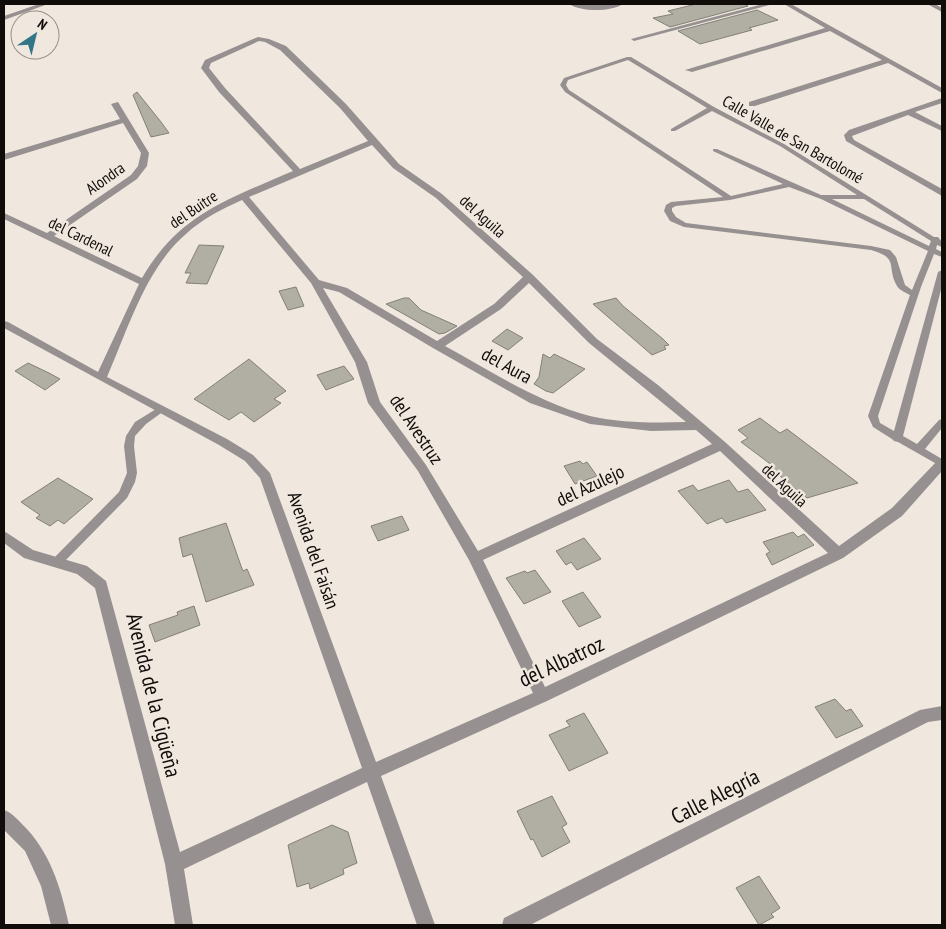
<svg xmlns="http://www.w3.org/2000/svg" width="946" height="929" font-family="'PT Sans Narrow',sans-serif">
<rect width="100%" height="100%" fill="#f0e7df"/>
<!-- building -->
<path fill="#b1afa4" stroke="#838177" d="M696,4h48l4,2 -78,21 -17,-9 20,-4 -5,-3z
M757,10l21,10 -29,8 3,2 -52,14 -22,-13z
M137,92l24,30 8,11 -18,4 -18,-42z
M199,245l25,1 -17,38 -21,-1 5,-10h-6z
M296,287l8,19 -16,4 -9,-19z
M404,298h5l12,12 36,16 -12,7 -6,1 -53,-30z
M616,298l7,8 40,33 6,6 -5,1 2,3 -14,6 -59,-51z
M507,329l16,9 -15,12 -16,-9z
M543,354l7,4 4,-4 31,15 -32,24 -7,-2 -12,-7 5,-7z
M249,359l37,32 -12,8 7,4 -27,19 -13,-10 -12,8 -35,-21z
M28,363l21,10 11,6 -15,11 -30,-19z
M344,366l10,13 -28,11 -9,-15z
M760,418l20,15 7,-4 71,54 -51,15 -37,-30 3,-2 -32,-24 7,-4 -10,-8z
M580,461l3,3 4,-2 10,14 -22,8 -11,-18z
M58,478l35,21 -29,25 -6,-4 -8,6 -14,-8 4,-3 -19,-13z
M729,480l9,12 10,-3 18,21 -40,13 -4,-5 -15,6 -29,-33 15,-6 5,6z
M402,516l7,14 -31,11 -7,-15z
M226,523l15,43 2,5 4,-2 7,16 -48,17 -14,-48 -9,3 -4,-19z
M793,532l5,5 6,-3 10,11 -42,20 -6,-11 4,-2 -7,-10z
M584,538l17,21 -24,11 -6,-8 -5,3 -10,-14z
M535,570l16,22 -27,12 -18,-26 19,-7 2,2z
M583,592l18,25 -22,10 -17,-26z
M194,606l6,19 -45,17 -6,-17 29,-10 -1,-3z
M835,699l11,12 5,-2 12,17 -27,12 -21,-31z
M584,713l24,40 -39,18 -20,-36 21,-9 -4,-5z
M552,796l15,28 -5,3 8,15 -28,15 -9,-18 -2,1 -14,-29z
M332,825l16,7 9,31 -14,6 1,5 -34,15 -1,-6 -12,4 -9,-42z
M759,876l21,32 -9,6 3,3 -15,8 -23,-37z"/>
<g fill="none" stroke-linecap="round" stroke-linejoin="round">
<!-- service -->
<path fill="#969190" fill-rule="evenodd" d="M627,57h4l83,50 70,37 150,93h4l4,5v5l-5,-2 -1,4 6,3v5l-8,-3 -13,33 -43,129 2,7 14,8 44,-159 4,-2v16l-39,150 14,8 22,-24 3,-1v9l-17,21 17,10v8l-44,-25 -4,-1 -2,-2 -19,-12 -5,-11 42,-121c-4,-2 -11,-5 -13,-9 -11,-19 3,-28 -26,-36l-187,-23 -14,-6 -6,-10 2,-6 5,-3 52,-5 -158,-105 -5,-7 4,-7zM628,60l79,48 -36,21v2h4l37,-20 68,35 77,49h-36l-104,-46h-4v2l70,33 -52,12 -162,-106 -3,-5 2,-5zM789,187l32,12 107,52 -16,39 -7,-5 -9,-28 -6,-7 -19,-4 -185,-23 -10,-6 -4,-6v-3l4,-2 54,-6zM832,199h32l67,42 -2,5z
M161,406l3,1 2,2 -2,2 -18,13 -11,12 -1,10 3,27 -2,9 -8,16 -67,68 -4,1 -4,-1 -2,-3 2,-3 67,-68 8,-19 -3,-27 2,-10 9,-14z"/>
<!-- minor -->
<path fill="#969190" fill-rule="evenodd" d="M39,4h9l-44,16v-4z
M763,4h10l-139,37 -3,-2z
M784,4h7l151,84v5l-54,-30 -133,43h-6v-4l133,-42 -52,-29 -138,41 -7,-2 140,-42z
M927,4h8l7,4v4z
M258,37l11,2 17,7 60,58 53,60 43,30 91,81 64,64 61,46 67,57 114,104 53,-38 46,-48 4,-1v12l-40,45 -59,42 -296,143 -166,75 54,149h-18l-50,-143 -183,87 9,56h-18l-10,-61 -70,-276 -18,-14 -53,-16 -20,-15v-12l29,19 54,16 19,15 74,271 182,-84 -102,-290 -15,-17 -26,-16 -215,-117v-7l4,1 90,50 41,-88 -135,-65v-6l43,20 84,-58 7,-9 3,-13 -18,-30 -119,37v-6l116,-35 -9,-15 7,-2 31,51 -2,13 -10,13 -83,57 88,42c37,-64 87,-79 151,-107l-74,-79 -18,-24 4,-8zM259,41l6,1 15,8 60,58 28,33 -68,28 -75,-81 -16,-20 2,-5zM372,145l21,23 43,30 87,79 -29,27 -57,37 -90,-53 -28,-8 -70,-83zM242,200l69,83 44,79 13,41 50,68 51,89 64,133 -157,69 -106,-289 -17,-18 -26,-16 -120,-62c21,-48 39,-109 79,-143 16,-15 36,-25 56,-34zM529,283l60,60 97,79c-30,1 -66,1 -96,-6 -52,-14 -98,-44 -145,-70l56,-37zM323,288l16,4 94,56 97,55 60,21 61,7 45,-1 16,14 -234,107 -52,-86 -46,-63 -13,-40zM720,451l108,102 -283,134 -62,-127z
M942,98v5l-27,9 27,14v5l-34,-16 -56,21 2,4 88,49v7l-96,-55 -2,-6 5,-5z
M942,706v14l-14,2 -398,203h-28l2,-7 416,-208z"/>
<!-- tertiary -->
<path fill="#969190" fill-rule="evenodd" d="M569,4h54c-13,8 -41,8 -54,0z
M4,810c7,2 12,8 18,14 28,27 39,64 47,101h-18l-10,-39 -16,-35 -21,-21z"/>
</g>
<g text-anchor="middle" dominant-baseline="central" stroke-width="5" stroke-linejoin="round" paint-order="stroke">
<!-- far-street labels -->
<g font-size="16" fill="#0f0c09" stroke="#f0e7df">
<text transform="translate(793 139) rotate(30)">Calle Valle de San Bartolomé</text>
<text transform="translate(105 178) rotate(-35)">Alondra</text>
<text transform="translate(193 209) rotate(-34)">del Buitre</text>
<text transform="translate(483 216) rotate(42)">del Aguila</text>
<text transform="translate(81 236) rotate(26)">del Cardenal</text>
<text transform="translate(785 485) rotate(43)">del Aguila</text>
</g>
<!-- street labels -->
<g font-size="19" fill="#0f0c09" stroke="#f0e7df">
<text transform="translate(507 365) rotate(29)">del Aura</text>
<text transform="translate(417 429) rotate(56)">del Avestruz</text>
<text transform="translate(590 485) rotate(-25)">del Azulejo</text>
<text transform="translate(314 550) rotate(71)">Avenida del Faisán</text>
</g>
<!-- near-street labels -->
<g font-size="22" fill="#0f0c09" stroke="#f0e7df">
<text transform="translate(561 661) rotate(-25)">del Albatroz</text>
<text transform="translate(154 695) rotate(76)">Avenida de la Cigüeña</text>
<text transform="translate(715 796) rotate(-27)">Calle Alegría</text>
</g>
</g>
<!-- border -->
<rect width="946" height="929" fill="none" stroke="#0f0c09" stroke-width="10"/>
<!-- north arrow -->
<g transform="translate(35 35) rotate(35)"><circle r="24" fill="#f0e7df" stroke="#968f89"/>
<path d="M0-4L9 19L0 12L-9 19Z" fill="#337687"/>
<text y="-8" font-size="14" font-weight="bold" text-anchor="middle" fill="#0f0c09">N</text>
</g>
</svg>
